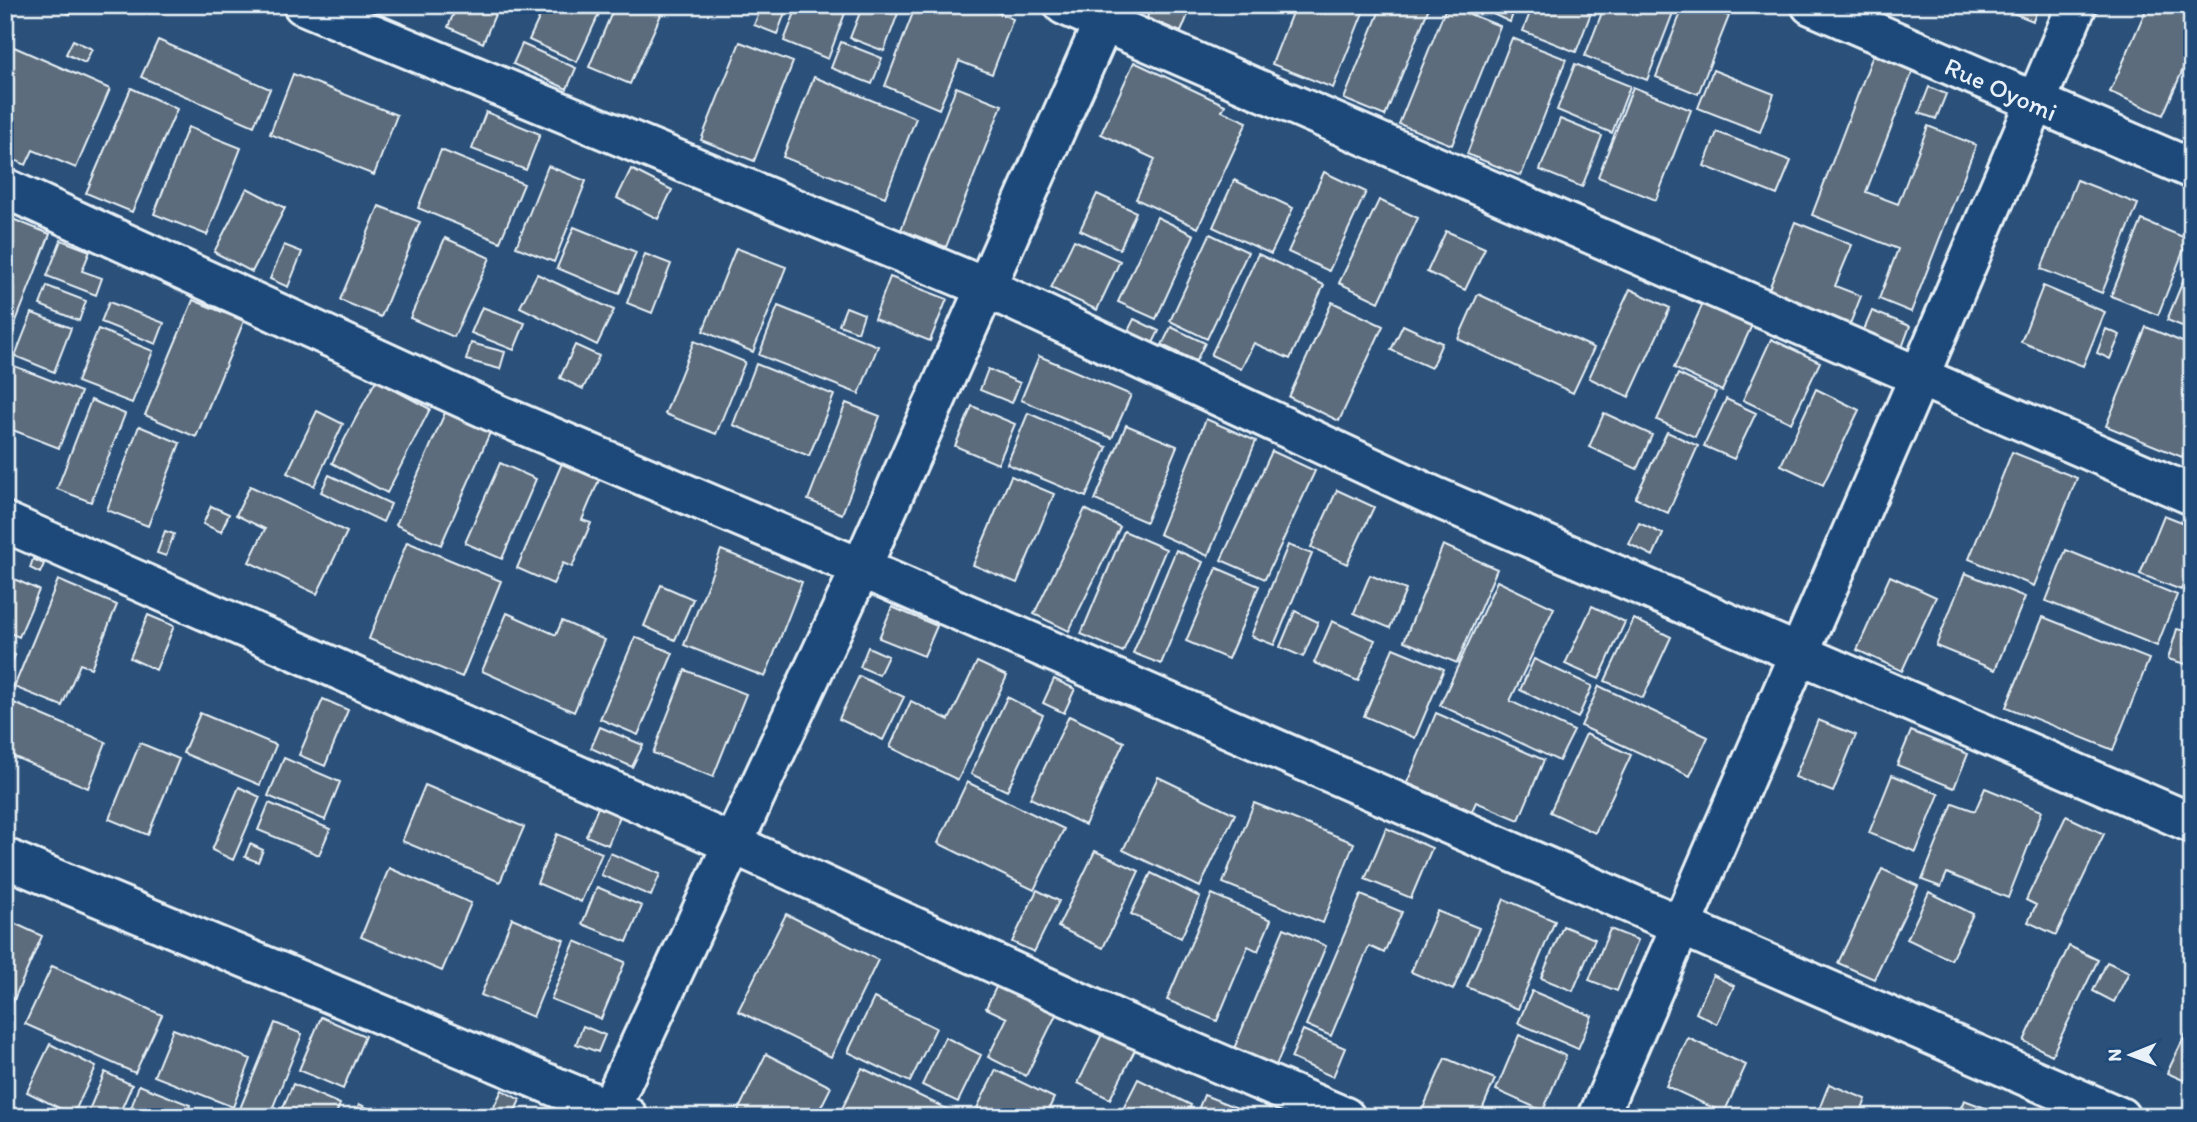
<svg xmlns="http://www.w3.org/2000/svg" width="2197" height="1122" font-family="Itim,sans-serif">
<rect width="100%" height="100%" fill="#2b517a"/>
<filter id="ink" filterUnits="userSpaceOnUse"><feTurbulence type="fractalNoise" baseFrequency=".0143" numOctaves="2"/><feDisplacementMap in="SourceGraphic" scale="14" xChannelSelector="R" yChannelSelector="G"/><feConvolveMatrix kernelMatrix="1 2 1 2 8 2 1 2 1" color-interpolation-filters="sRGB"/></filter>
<g filter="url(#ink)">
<!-- building -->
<path fill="#5c6c7c" stroke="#e8f1f8" stroke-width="2" d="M49,5h25l-4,9z
M426,5h22l-3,9z
M457,5h42l-16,38 -35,-16z
M545,5h58l-26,57 -48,-22z
M615,5l49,3 -34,76 -41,-17z
M762,5h26l-11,29 -23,-9z
M798,5h50l-20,54 -44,-18z
M863,5h38l-17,46 -34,-13z
M916,5h64l33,14 -21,55 -33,-13 -20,48 -54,-23z
M1151,5h41l-11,27 -34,-14z
M1295,5h71l-33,83 -61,-24z
M1382,5h48l-45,111 -41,-17z
M1447,5l53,21 -48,119 -53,-21z
M1474,5h42l-6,17z
M1533,5h61l-18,47 -53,-21z
M1605,5h71l-29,75 -62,-24z
M1684,5h16l29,11 -31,78 -42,-17z
M1993,5h46l-6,16z
M2148,5h25l19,9v35l-29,66 -53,-23z
M1512,38l54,21 -45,117 -54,-22z
M73,40l19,9 -7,14 -19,-9z
M158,40l112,49 -16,37 -113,-49z
M740,42l53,20 -39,99 -53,-21z
M841,42l41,16 -10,26 -41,-16z
M5,43l105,46 -34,79 -43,-18 -7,15 -21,-9z
M522,44l54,24 -9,21 -54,-25z
M1873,55l40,16 -47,121 32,12 30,-78 48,19 -65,167 -32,-13 19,-50 -86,-34z
M1134,62l91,43 -3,6 25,11 -49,106 -62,-29 19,-40 -54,-25z
M1575,64l55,22 -18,47 -55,-23z
M1713,70l61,24 -14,38 -62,-24z
M293,74l104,41 -23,60 -104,-41z
M814,77l102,41 -31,79 -102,-40z
M956,87l46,18 -56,142 -45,-17z
M1633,87l58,23 -35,90 -58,-23z
M1929,87l17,7 -10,25 -17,-6z
M131,88l46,21 -45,103 -46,-19z
M486,112l54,22 -14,36 -54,-21z
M1560,119l42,17 -20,51 -42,-17z
M188,127l53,21 -34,87 -53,-21z
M1717,132l74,29 -14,34 -73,-29z
M441,150l83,34 -24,58 -82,-34z
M548,166l38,15 -32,81 -38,-15z
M631,169l41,21 -14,29 -41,-21z
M1324,172l42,20 -37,79 -41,-19z
M1234,180l59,28 -22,46 -58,-27z
M2077,180l61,24 -36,89 -61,-24z
M247,188l38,20 -33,64 -38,-20z
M1097,194l39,18 -16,37 -40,-19z
M1379,200l39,18 -39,84 -40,-19z
M379,206l41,16 -39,95 -41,-17z
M5,216l45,18 -44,113h-1z
M1157,217l37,18 -38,84 -38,-17z
M2142,220l46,19 -30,76 -47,-19z
M1795,222l57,23 -17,41 26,10 -15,38 -82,-32z
M574,227l62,25 -17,42 -62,-26z
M1446,231l39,17 -20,42 -38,-18z
M1210,234l38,18 -41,87 -37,-18z
M445,238l45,20 -36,79 -44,-19z
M61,240l29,11 -8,20 20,7 -6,17 -49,-19z
M1074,240l46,21 -23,49 -46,-22z
M284,245l18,7 -14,35 -18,-8z
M736,248l50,19 -33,85 -50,-21z
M645,254l26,10 -19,49 -25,-10z
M1258,254l66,31 -34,74 -36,-16 -13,26 -30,-14z
M2192,259v71l-25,-10z
M537,274l77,36 -17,35 -77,-38z
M890,277l57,22 -17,42 -56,-22z
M47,286l39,15 -7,20 -39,-16z
M2043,286l62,26 -22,54 -62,-24z
M1630,289l40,19 -41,89 -40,-19z
M1478,294l116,54 -21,45 -115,-54z
M193,300l51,21 -48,116 -51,-22z
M109,302l55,21 -8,21 -55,-22z
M1332,302l51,24 -44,95 -50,-24z
M1703,303l49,22 -30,66 -48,-23z
M778,306l100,40 -19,48 -100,-39z
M482,307l43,16 -11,27 -43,-17z
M846,307l18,7 -6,18 -19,-7z
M1872,311l38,15 -10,27 -39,-16z
M32,313l39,15 -17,44 -39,-16z
M1134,319l25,12 -7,14 -25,-12z
M1403,325l39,18 -11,25 -40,-18z
M1171,327l34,16 -9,18 -34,-16z
M2146,327l46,19v87l-10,24 -76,-31z
M98,329l55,22 -21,52 -55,-21z
M2106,329l14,6 -10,24 -13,-6z
M1771,339l49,23 -29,61 -48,-23z
M694,341l51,21 -29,72 -51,-20z
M471,343l34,9 -5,17 -34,-9z
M575,345l24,11 -16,33 -23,-11z
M1039,356l92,39 -19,43 -91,-38z
M9,364l72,28 -22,56 -54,-21v-54z
M756,364l78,31 -25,61 -76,-31z
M988,369l32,14 -8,20 -32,-13z
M1678,374l38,18 -21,45 -38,-17z
M376,380l54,29 -43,84 -55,-30z
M1816,389l43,21 -36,75 -42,-20z
M1726,399l30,14 -22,46 -30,-13z
M91,400l34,14 -34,88 -34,-13z
M846,403l34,13 -38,98 -34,-14z
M972,406l43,18 -17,40 -43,-18z
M447,408l45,20 -51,117 -45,-20z
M317,411l26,13 -29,62 -27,-13z
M1028,413l79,34 -21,50 -79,-33z
M1604,413l48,22 -15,34 -48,-22z
M1206,419l50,22 -48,115 -49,-22z
M1126,425l51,21 -31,76 -51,-22z
M139,426l41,17 -32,83 -41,-16z
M1667,432l31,14 -30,67 -33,-15z
M1272,451l43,20 -50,108 -44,-19z
M2012,452l65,26 -43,108 -65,-27z
M500,463l36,16 -34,80 -37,-16z
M562,463l37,17 -17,40 9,3 -19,44 -9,-4 -10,21 -36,-16z
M329,475l62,29 -8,18 -62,-30z
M1011,476l43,18 -37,89 -44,-18z
M250,486l97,46 -30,62 -68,-32 16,-33 -29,-14z
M1337,490l37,17 -27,57 -36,-17z
M211,506l18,8 -8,18 -18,-8z
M1085,509l35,18 -51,104 -35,-17z
M2164,515l28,11v36l-11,28 -41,-16z
M1639,523l24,11 -10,22 -24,-12z
M165,531l9,3 -8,22 -9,-3z
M1124,531l42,18 -43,103 -42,-18z
M407,542l94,39 -39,96 -93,-38z
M1288,545l24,9 -38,91 -23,-9z
M1443,545l54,24 -40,94 -53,-22z
M721,550l81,32 -37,95 -81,-32z
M1176,550l27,12 -42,102 -28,-11z
M2066,550l111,45 -20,51 -111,-45z
M33,559l11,5 -4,9 -10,-5z
M1217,568l42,18 -31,73 -42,-18z
M1965,573l60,24 -30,73 -59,-24z
M5,575l34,15 -20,47 -14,-6z
M1370,575l36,15 -16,38 -36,-15z
M1890,576l46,21 -34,74 -45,-21z
M58,580l59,25 -26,63 -11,-4 -18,42 -48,-19z
M1497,581l57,27 -44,93 64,30 -15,30 -119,-56z
M661,585l32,14 -18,41 -31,-14z
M1592,606l33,16 -26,57 -34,-15z
M892,607l45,19 -13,30 -45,-18z
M1295,611l23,11 -15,35 -23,-10z
M507,613l49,22 6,-14 43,19 -31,72 -92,-41z
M148,615l26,11 -18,44 -26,-12z
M2043,617l106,42 -36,91 -107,-43z
M1634,619l37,18 -28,61 -38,-17z
M1332,621l43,19 -17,41 -44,-18z
M2177,629l15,4v33l-24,-7z
M635,637l38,16 -35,82 -38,-16z
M868,647l20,9 -9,19 -19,-8z
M1393,648l51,21 -29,69 -51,-22z
M5,651l10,4 -10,23z
M1534,659l58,27 -14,32 -58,-28z
M977,662l30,14 -49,104 -68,-33 21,-46 38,19z
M685,670l61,24 -33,83 -60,-24z
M859,676l45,21 -21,43 -44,-21z
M1054,679l21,10 -11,24 -21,-10z
M1599,686l109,51 -18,39 -109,-50z
M1007,697l36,18 -36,76 -36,-17z
M323,699l25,11 -23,56 -26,-11z
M14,703l92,39 -18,46 -83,-35v-30z
M200,713l76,32 -16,40 -77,-32z
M1436,713l108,47 -25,60 -43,-18 -4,9 -65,-28z
M1069,716l55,26 -39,83 -55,-27z
M1818,720l38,15 -23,57 -38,-15z
M600,727l43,18 -11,22 -41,-19z
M1911,731l57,23 -14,34 -57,-23z
M1586,734l45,21 -36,78 -45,-21z
M140,743l39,16 -31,76 -39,-16z
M284,758l56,24 -15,38 -57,-24z
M1892,775l47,19 -23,58 -47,-19z
M1158,777l77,37 -35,73 -77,-37z
M967,782l97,47 -30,61 -96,-47z
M425,785l99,42 -24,55 -98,-41z
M239,787l21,10 -27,63 -21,-10z
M1985,788l57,23 -34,87 -61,-25 -6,14 -19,-7 31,-77 22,8z
M269,803l61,26 -11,26 -61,-25z
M1254,803l100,40 -31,80 -100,-40z
M598,807l22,9 -12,29 -22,-9z
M2066,816l38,18 -48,101 -28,-13 8,-17 -10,-5z
M1386,828l46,20 -21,50 -46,-19z
M557,834l45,19 -21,49 -44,-19z
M250,844l13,6 -5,12 -13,-5z
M1095,851l44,20 -36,77 -45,-21z
M610,853l50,21 -9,22 -50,-21z
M389,868l82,35 -29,68 -81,-34z
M1882,869l36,17 -44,93 -36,-16z
M1151,873l49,24 -19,41 -50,-24z
M597,887l45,19 -15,36 -45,-18z
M1037,890l22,11 -25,51 -22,-10z
M1929,892l44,22 -22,46 -44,-21z
M1212,894l59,26 -13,31 -10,-5 -31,75 -50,-21z
M1361,895l41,17 -18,41 -15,-7 -38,90 -25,-11z
M1504,899l51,22 -37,88 -51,-22z
M1437,911l42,17 -26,62 -42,-18z
M786,914l92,46 -47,97 -93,-46z
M512,918l52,22 -31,77 -52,-22z
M5,919l37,17 -34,77 -3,-1z
M1563,926l32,13 -22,52 -32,-13z
M1284,928l42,18 -51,122 -42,-17z
M1610,929l28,11 -21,51 -28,-11z
M575,941l50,21 -24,57 -50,-20z
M2069,946l29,14 -46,95 -28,-14z
M2107,962l22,10 -15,30 -21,-11z
M52,966l110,49 -27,58 -110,-49z
M1713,975l21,11 -17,38 -21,-11z
M998,983l59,30 -31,63 -38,-19 19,-39 -21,-10z
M1532,991l60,25 -14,33 -60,-26z
M874,998l62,30 -26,54 -62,-30z
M321,1017l44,19 -22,53 -44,-19z
M2192,1021v63l-25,-11z
M275,1023l27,11 -33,83h-16l-14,-6z
M583,1026l22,9 -7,17 -22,-8z
M173,1029l78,30 -18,48 -79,-31z
M1104,1030l33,16 -27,53 -32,-16z
M1303,1030l42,18 -12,29 -42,-19z
M1519,1035l47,21 -23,55 -47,-21z
M945,1037l36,18 -23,47 -36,-17z
M1688,1038l58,27 -22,48 -58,-27z
M50,1044l46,23 -23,48 -46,-23z
M766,1054l65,33 -15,30h-81z
M1445,1058l50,21 -16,38h-49l-9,-4z
M862,1068l87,42 -3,7h-108z
M996,1070l58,28 -9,19h-51l-17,-9z
M105,1072l27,13 -14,32h-32z
M1138,1079l53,26 -5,12h-67z
M293,1084l47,20 -5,13h-56z
M1829,1084l37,15 -7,18h-43z
M139,1085l51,20 -5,12h-57z
M502,1090l18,10 -8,17h-23z
M1204,1095l51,20 -1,2h-59z
M1964,1100l40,15 -1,2h-46z
M359,1104l26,13h-32z
M1501,1109l18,8h-21z
M1685,1109l17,8h-21z"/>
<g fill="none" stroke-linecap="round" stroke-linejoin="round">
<!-- minor casing -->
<g stroke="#e8f1f8" stroke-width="44">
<path id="minor" d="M303,5l684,283 446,208 759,327
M1064,5l1128,490
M1811,5l381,164
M5,188l495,227 361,153 1259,549
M5,522l728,322 403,184 209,89
M5,858l623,259
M606,1117l255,-549 250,-563
M1598,1117l321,-740 158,-372"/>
</g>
<!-- minor -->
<use href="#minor" stroke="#1f4a7a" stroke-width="38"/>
</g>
</g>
<g text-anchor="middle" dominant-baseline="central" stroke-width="5" stroke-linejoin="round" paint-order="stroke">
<!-- street labels -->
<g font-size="26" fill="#e8f1f8" stroke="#1f4a7a">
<text transform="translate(2001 89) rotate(24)">Rue Oyomi</text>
</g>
</g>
<!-- margin -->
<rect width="2197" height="1122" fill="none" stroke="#1f4a7a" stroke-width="28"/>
<rect x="14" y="14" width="2169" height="1094" fill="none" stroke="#e8f1f8" stroke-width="2.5" filter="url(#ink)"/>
<!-- north arrow -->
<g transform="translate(2131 1055) rotate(269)" stroke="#1f4a7a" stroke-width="5" paint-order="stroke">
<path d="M0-5L12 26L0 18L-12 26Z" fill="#e8f1f8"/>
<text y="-10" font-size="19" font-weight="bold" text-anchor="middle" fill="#e8f1f8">N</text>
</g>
</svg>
